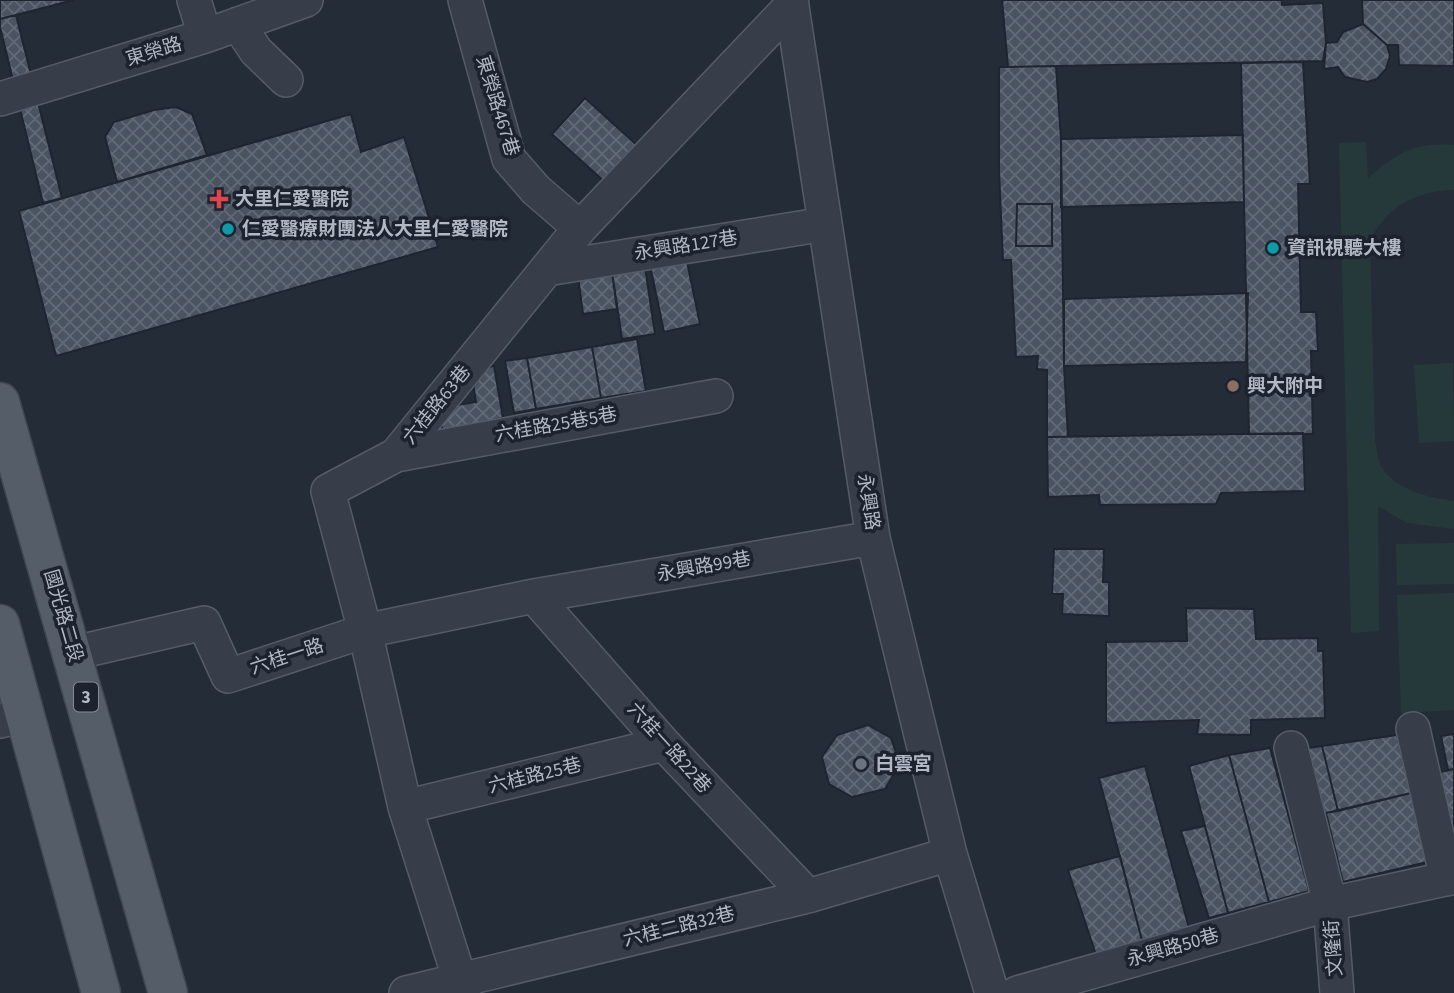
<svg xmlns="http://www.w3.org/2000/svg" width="1454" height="993" font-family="'Source Sans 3','Noto Sans TC',sans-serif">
<defs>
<pattern id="building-cross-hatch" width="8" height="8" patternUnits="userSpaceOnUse" patternTransform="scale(1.75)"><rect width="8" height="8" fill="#4a5362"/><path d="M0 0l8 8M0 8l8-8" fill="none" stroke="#626a77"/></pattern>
</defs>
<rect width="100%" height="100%" fill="#242c38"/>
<!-- grass -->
<path fill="#26393a" d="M1366,142l2,36c30,-25 45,-36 86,-33v45c-37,1 -68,16 -84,51l5,200c2,8 3,20 7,27 14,22 48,30 72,33v28l-47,-6 -29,-17 1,125 -28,2 -12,-490z
M1453,363l1,78 -35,2 -5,-78z
M1454,543v41l-57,1 -1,-41z
M1454,593v117l-53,3 -4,-118z"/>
<!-- building -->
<path fill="url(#building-cross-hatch)" stroke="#1e2530" stroke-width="2" d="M0,0h74l-74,19z
M1002,0h280v5l41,-2 3,40 -3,18 -315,6z
M1362,0h92v66l-55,-1 -1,-20h-11l-24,-21z
M16,15l46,183 -19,5 -43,-176v-8z
M1363,24l24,21 3,11 -4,13 -9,10 -10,3 -22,-5 -7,-10 -14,2 2,-26 11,-1 6,-10z
M1303,62l7,122h-12l3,128h15l2,39h-7l2,83h-64l-8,-371z
M1056,66l5,73 3,227 4,71h-21v-67l-10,-1 1,-13 -22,1 -5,-97h-8l-4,-88v-105z
M585,98l56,51 -33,36 -56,-51z
M176,107l16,7 15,41 -90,27 -12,-45 9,-15 40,-12z
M351,114l10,38 43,-15 34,110 -382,109 -37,-145z
M1243,135l1,67 -183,5v-68z
M1017,204h35v42h-36z
M686,257l14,67 -36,8 -14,-67z
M645,267l10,67 -33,5 -10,-67z
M612,272l5,37 -34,5 -5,-37z
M1248,293l-2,69 -182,4v-67z
M637,339l9,52 -45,7 -9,-51z
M592,347l9,51 -65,11 -9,-51z
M527,358l9,51 -22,4 -9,-52z
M494,366l9,52 -14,3 1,7 -47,7 -4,-27 37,-6 -5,-31z
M1303,433l2,58 -84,2 -5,11 -116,1 -1,-10 -51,2 -1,-60z
M1054,549h50l-1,33h6v34l-47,-2 1,-20h-11z
M1186,608l68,1 2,30 62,-1v13h5l2,67 -74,2v15l-54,-1 2,-14 -93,3v-81l81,-1z
M868,725l23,13 9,26 -15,25 -33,8 -23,-13 -7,-27 15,-22z
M1454,734v35l-6,1 -7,-34z
M1397,735l14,58 -73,18 -16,-65z
M1322,746l16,65 -12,2 17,69 -15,5 -35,-137z
M1270,748l39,143 -40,11 -40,-147z
M1229,755l40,147 -41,11 -39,-147z
M1145,766l45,166 -47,12 -44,-166z
M1454,769v86l-31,-79z
M1411,793l16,69 -84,20 -17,-69z
M1205,826l23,87 -19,5 -28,-87z
M1120,856l23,88 -46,14 -29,-88z"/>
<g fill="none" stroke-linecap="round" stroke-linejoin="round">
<!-- minor casing -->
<g stroke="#555c67" stroke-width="36">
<path id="minor" d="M194,0l11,36
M465,0l44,159 27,31 44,38
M791,0l82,538 77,316 42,139
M238,24l18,27 30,29
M0,99l205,-63 101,-36
M547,269l278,-45
M396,455l320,-59
M534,596l130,148 144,152
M74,653l130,-30 24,53 137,-45 169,-35 339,-58
M0,721l25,-6
M1413,729l34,150
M1291,748l39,156 7,89
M405,807l259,-63
M406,993l402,-97 142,-42
M464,993l-59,-186 -40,-176 -37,-140 68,-36 184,-227 212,-223
M1017,993l313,-89 124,-27"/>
</g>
<!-- major casing -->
<g stroke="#404752" stroke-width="41">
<path id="major" d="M0,402l168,591
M0,624l101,369"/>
</g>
<!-- minor -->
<use href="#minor" stroke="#373e49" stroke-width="33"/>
<!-- major -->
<use href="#major" stroke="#555d69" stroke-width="38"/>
</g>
<!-- markers -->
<path fill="#e0444e" stroke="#1c232e" stroke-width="2.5" d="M215.5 188.5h7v7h7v7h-7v7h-7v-7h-7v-7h7z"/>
<g fill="#0f9aa8" stroke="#1c232e" stroke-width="2.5">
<circle cx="228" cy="229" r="7"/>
<circle cx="1273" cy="248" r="7"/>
</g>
<circle fill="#8d6e63" stroke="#1c232e" stroke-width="2.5" cx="1233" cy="386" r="7"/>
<circle fill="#6b7280" stroke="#1c232e" stroke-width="2.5" cx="861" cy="764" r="7"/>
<g text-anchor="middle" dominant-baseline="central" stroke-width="7" stroke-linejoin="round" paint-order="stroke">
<!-- shield labels -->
<rect fill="#1c232e" stroke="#858c98" stroke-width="2" x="74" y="682.5" width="24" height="29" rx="5"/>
<g font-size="18" font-weight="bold" fill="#b2b9c5">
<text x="86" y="697">3</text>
</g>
<!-- street labels -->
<g font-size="19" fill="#b2b9c5" stroke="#1c232e">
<text transform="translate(154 52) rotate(-17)">東榮路</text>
<text transform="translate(497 106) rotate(73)">東榮路467巷</text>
<text transform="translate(686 246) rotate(-9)">永興路127巷</text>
<text transform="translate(437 405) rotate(-51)">六桂路63巷</text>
<text transform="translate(556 425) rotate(-10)">六桂路25巷5巷</text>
<text transform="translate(868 502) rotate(81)">永興路</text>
<text transform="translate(704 567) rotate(-10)">永興路99巷</text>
<text transform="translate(63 616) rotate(74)">國光路二段</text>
<text transform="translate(287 657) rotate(-18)">六桂一路</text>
<text transform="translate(669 748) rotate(48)">六桂一路22巷</text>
<text transform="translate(535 776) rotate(-14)">六桂路25巷</text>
<text transform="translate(679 927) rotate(-14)">六桂二路32巷</text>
<text transform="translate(1173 948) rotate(-16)">永興路50巷</text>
<text transform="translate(1334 948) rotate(-94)">文隆街</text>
</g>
<!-- poi labels -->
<g font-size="19" font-weight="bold" fill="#b2b9c5" stroke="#1c232e" text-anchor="start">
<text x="235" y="199">大里仁愛醫院</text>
<text x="242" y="229">仁愛醫療財團法人大里仁愛醫院</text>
<text x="1287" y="248">資訊視聽大樓</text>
<text x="1247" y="386">興大附中</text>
<text x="875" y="764">白雲宮</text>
</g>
</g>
</svg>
